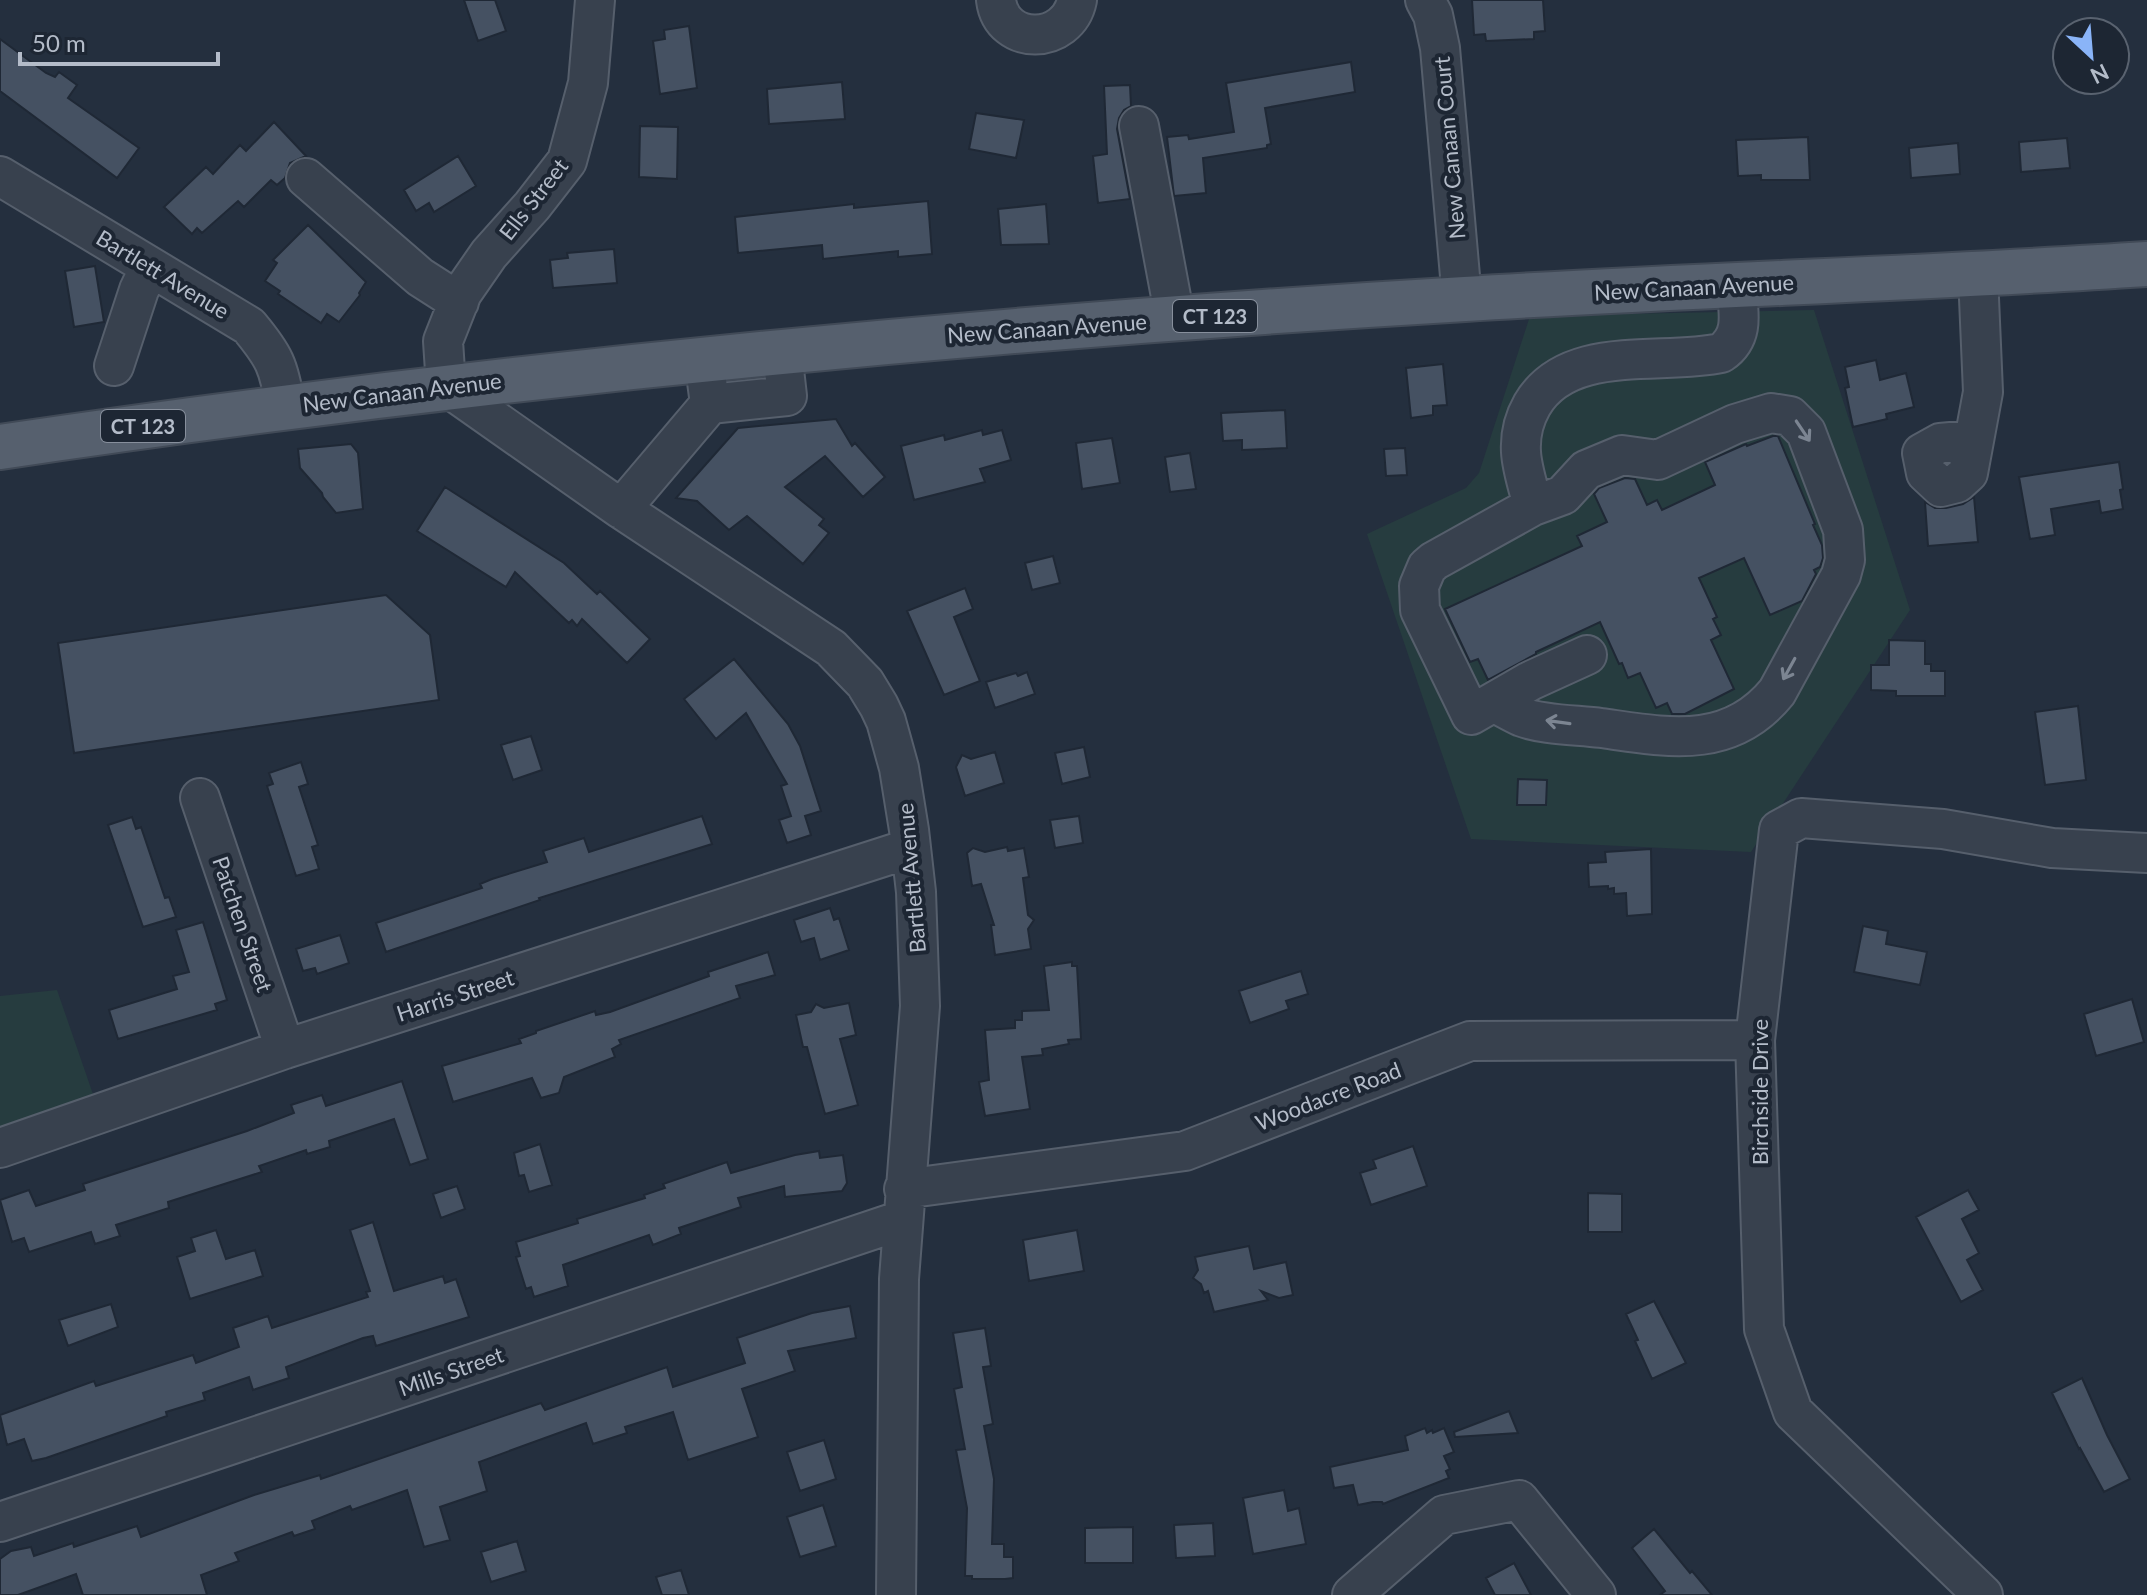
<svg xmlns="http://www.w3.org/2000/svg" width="2147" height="1595" font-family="Lato,sans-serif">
<rect width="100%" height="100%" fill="#242f3e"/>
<!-- green -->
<path fill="#263c3f" d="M1814,310l96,300 -159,242 -280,-13 -104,-305 99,-46 13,-15 51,-157z
M57,990l38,110 -95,32v-136z"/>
<!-- building -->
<path fill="#455162" stroke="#1f2835" stroke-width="2" d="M464,0h31l11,31 -28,10z
M1472,0h71l2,31 -11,1v7l-48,2 -1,-7 -11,1z
M689,26l8,62 -37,6 -7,-53 12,-2 -1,-9z
M0,39l46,34 9,4 4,-5 18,13 -9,13 71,50 -22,30 -117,-87z
M1351,62l4,30 -90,16 6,36 -4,1v3l-64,10 3,35 -32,3 -7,-59 21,-2 1,4 45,-7 -8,-49z
M842,82l3,37 -76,5 -2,-35z
M1130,85l1,21 -7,4 -5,8 -2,11 13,70 -32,4 -5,-47 14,-2 -3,-68z
M976,113l48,7 -8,38 -47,-9z
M274,122l32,34 -16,7 -5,15 -8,7 -6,-5 -27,27 -6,-6 -36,32 -5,-5 -5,6 -28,-27 42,-40 7,7 27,-29 6,6z
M640,126l38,1 -1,52 -38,-2z
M1808,137l2,43h-49v-5l-23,1 -2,-36z
M2067,138l3,30 -49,4 -2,-30z
M1958,143l2,31 -49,4 -2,-30z
M458,156l18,30 -42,26 -5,-9 -13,8 -12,-21z
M928,201l4,53 -34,3v-6l-75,8 -1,-14 -84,8 -3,-36 119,-13v4z
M1046,204l3,40 -48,1 -3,-36z
M308,225l58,57 -7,11 1,2 -21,27 -12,-8 -6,9 -43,-29 2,-3 -15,-10 12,-18 -4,-3z
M614,249l3,34 -64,5 -3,-28 18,-2 -1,-5z
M95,266l9,56 -30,5 -9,-56z
M1876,360l4,20 26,-7 8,34 -28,7 1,5 -34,8 -8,-39 4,-1 -4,-20z
M1443,364l4,41 -14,1v9l-22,3 -5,-50z
M1285,410l2,38 -45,2v-10l-19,1 -2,-28z
M836,419l16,27 3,-3 30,34 -22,20 -38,-41 -40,31 39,32 -5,6 10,8 -26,31 -56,-48 -18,14 -32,-29 -21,-3 62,-70z
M982,430l1,5 19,-5 9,30 -31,9 5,13 -71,18 -13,-54 43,-11 1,5z
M1773,436h5l37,88 -2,1 9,20 1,13 -3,9 -6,3 2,4 -14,27 -32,14 -26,-57 -45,20 18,39 -4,2 8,16 -10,5 23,49 -49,25h-13l-5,-11 -11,5 -16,-35 -12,5 -6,-15 -3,1 -19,-42 -64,30v2l-48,26 -10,-21 -8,3 -25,-53 137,-63 -5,-10 30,-14 -13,-28 5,-6 26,-10 10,1 12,26 10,-5 5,10 53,-25 -10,-23 41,-18 1,2z
M1112,438l8,45 -38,6 -6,-46z
M351,444l7,9 5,56 -27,4 -13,-16 -1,-4 -22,-25 -2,-19z
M1405,448l2,27 -21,1 -2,-27z
M1190,453l6,36 -26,3 -5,-35z
M2119,462l4,27 -3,1 3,19 -22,4 -2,-12 -48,8 4,26 -25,4 -11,-62z
M445,487l119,76 33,31 3,-3 50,48 -23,24 -45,-44 -5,7 -5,-6 -3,3 -54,-51 -9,15 -89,-56z
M1974,497l4,45 -50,4 -3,-44 10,6h11l17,-4z
M1053,556l7,27 -28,7 -7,-27z
M965,588l8,21 -19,8 26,64 -36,14 -37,-84z
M386,595l44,40 9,65 -365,53 -16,-110z
M1889,640l36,1v23h6v7h14v25h-49v-5l-25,-1v-25h18z
M734,659l54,65 12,22 21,65 -16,5 6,19 -24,8 -8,-23 12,-4 -10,-30 6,-2 -41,-71 -30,26 -32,-40z
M1027,672l8,22 -40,14 -9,-26 30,-9 2,3z
M2078,706l8,74 -41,5 -10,-73z
M531,736l11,34 -29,10 -12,-35z
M1084,747l6,30 -28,7 -7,-31z
M995,752l9,31 -39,13 -9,-29 6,-12 9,4z
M301,762l7,22 -9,3 19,58 -6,2 7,22 -23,7 -29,-90 6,-2 -4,-11z
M1518,779l29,1 -1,25h-29z
M702,816l10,28 -173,54 1,2 -154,52 -10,-29 106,-35 -2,-4 12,-5 55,-17 -4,-11 41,-13 5,14z
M1079,816l4,27 -28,5 -5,-28z
M132,817l4,12 5,-2 24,71 4,-1 7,20 -33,10 -35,-102z
M1007,847l1,4 16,-3 5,29 -6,1 5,37 6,5 -6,9 3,20 -36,6 -4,-30h3l-13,-41 -9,2 -5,-33 6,-5 12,4z
M1651,849l1,65 -25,2 -1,-23 -12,1v-6l-6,1v-3l-19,1 -1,-24 18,-1 -1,-10z
M830,908l4,12 5,-2 10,32 -29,10 -6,-22 -13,4 -7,-22z
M203,922l24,78 -12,4 2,6 -99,29 -9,-29 68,-21 -4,-13 16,-4 -13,-42z
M1863,926l25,5 -2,13 41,8 -7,33 -66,-13z
M340,935l9,28 -32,11 -2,-6 -12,3 -7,-22z
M768,952l7,23 -39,11 4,12 -121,42 2,4 -9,5 3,8 -51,20 -5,16 -18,5 -9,-20 -79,24 -11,-36 79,-23 -2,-4 17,-6v-2l59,-20 1,4 14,-3 99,-36 -1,-4z
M1072,962v4h5l4,73 -13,1 1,4 -27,5 1,6 -21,2 8,52 -45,7 -6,-34 10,-2 -4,-50 30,-2v-8h7v-9l27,-1 -5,-44z
M1301,971l7,23 -22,7 3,8 -39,14 -11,-32z
M2132,999l12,43 -48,14 -12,-42z
M849,1003l7,32 -16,4 18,66 -33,9 -18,-67h-4l-7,-32 15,-3 5,-8 8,4z
M402,1081l26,78 -18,6 -16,-46 -65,22 1,6 -23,7 -1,-4 -47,16 3,6 -94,30 1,6 -53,17 4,11 -25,8 -4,-12 -62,20 -5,-14 -12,4 -12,-42 29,-10 7,16 49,-16 -2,-6 164,-53 47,-18 -3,-8 31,-10 4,11z
M540,1144l12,41 -23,7 -5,-17 -5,1 -5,-23z
M1413,1146l14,40 -56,19 -11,-32 16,-5 -3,-8z
M819,1151l1,7 23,-3 4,28 -5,8 -57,6 -1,-11 -46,12 3,9 -62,21 2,6 -28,11 -4,-10 -86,30 5,21 -34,11 -3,-10 -5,2 -10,-32 4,-1 -4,-14 62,-19 -1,-4 68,-21 -1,-3 21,-7 -2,-4 64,-22 4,11 64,-18z
M457,1186l8,23 -24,9 -8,-24z
M1968,1190l11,20 -17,9 17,34 -12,7 16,30 -22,12 -45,-85z
M1588,1193l34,1v38h-34z
M373,1222l21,69 49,-15 2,7 11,-4 13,38 -93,29 -3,-10 -10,2 -77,29 3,11 -36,12 -4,-13 -46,16 2,7 -39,12 1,4 -121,42 -14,3 -8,-22 -17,6 -7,-30 94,-34 2,5 97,-31 3,8 43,-16 -6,-19 35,-12 4,12 96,-31 -2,-5 4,-1 -20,-61z
M216,1230l10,29 29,-9 8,26 -73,23 -13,-42 18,-6 -4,-13z
M1077,1230l7,41 -55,10 -6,-41z
M1249,1246l5,23 32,-7 7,33 -14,3 -18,-7 7,9 -54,12 -6,-21 -4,2 -3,-9 -8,-6 5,-8 -3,-13z
M1654,1301l32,62 -34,16 -17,-38 3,-1 -12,-26z
M111,1304l7,23 -50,19 -9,-26z
M850,1306l6,32 -68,13 7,20 -53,18 16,48 -70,23 -15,-48 -48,15 2,6 -34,11 -7,-21 -107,39 8,29 -47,16 10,33 -26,7 -17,-57 -55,20 -2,-4 -38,15 3,8 -21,7 -2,-4 -57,21 4,8 -38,14 6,20h-124l-7,-21 -58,21h-18v-36l11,-8 20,-4 3,9 39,-13 1,4 63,-21 4,11 113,-42 66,-20 1,4 220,-76 4,7 122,-43 6,20 72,-24 -8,-25 75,-25z
M985,1328l6,38 -8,1 10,57 -9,2 10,53 -2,65h12v13h9v21l-8,1h-33v-3h-7l2,-68 -11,-58 9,-1 -11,-60 8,-2 -9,-54z
M2082,1378l25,57 23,44 -26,13 -24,-44 -1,1 -27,-56z
M1509,1411l9,22 -63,4 -1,-5z
M1425,1428l2,5 5,-3 1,3 11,-5 10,24 -10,4 6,13 -4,2 3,7 -66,26 -1,-2h-9l-15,3 -5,-20 -19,3 -4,-21 78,-17 -3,-14z
M824,1440l12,39 -36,12 -13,-39z
M1284,1490l4,21 11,-3 7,36 -53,10 -10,-56z
M823,1505l13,41 -36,11 -13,-40z
M1213,1523l2,33 -39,2 -2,-33z
M1133,1527v36h-48v-35z
M1654,1529l36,44 2,-2 20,24h-52l5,-4 -33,-43z
M517,1541l9,30 -35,11 -10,-30z
M1514,1563l17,32h-36l-9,-17z
M681,1570l8,25h-27l-6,-18z"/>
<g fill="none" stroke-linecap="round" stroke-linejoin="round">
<!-- minor casing -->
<g stroke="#565f6c" stroke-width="42">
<path id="minor" d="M595,0l-7,83 -21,78 -35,45 -43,48 -27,39 -19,48 3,45 175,123 210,139 34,35 14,23 7,15 13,47 10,62 7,62 4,114 -21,273 -3,316
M996,0c6,47 72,45 81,0
M1425,0l8,15 7,33 22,251
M1139,126l36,192
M0,176l249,150c25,30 30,40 36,79
M306,178l114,99 39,25
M704,359l6,45 77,-8 -5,-44
M114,366l25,-76 11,-23
M1973,440l-33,3 -18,10 4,20 15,14 16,-4 11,-10 15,-81 -5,-117
M1533,506c-4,-17 -11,-36 -12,-54 -1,-17 3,-33 11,-47 36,-62 130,-39 189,-52 25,-17 17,-43 15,-69
M621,509l89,-105
M1495,703c8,4 18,10 27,14 21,8 56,8 79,11 65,9 128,23 176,-36l64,-117 4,-15 -2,-30 -37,-98 -16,-16 -19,-3 -36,11 -77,36 -36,-5 -36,15 -23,25 -30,11 -99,55 -7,6 -8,19 1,24 51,105 59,-34 57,-26
M200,798l85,251
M0,1148l285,-99 626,-201
M904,1189l281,-38 285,-110 285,-1
M0,1522l902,-302
M1352,1595l92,-80 75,-15 77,95
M1983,1595l-190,-183 -29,-83 -9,-289 24,-210 22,-12 142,11 109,19 95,5"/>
</g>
<!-- major casing -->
<g stroke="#414a57" stroke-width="48">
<path id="major" d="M0,447c486,-72 975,-119 1465,-148 228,-14 455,-20 682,-35"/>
</g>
<!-- minor -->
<use href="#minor" stroke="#38414e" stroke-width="38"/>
<!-- major -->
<use href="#major" stroke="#56606e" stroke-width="44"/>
</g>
<!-- one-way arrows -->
<defs><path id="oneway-shaft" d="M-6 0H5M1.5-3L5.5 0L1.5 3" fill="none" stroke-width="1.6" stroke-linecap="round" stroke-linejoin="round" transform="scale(2)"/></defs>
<g stroke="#7c8592">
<use href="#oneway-shaft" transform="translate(1803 431) rotate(56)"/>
<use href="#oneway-shaft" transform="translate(1789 669) rotate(119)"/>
<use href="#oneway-shaft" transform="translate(1558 722) rotate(-172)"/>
</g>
<g text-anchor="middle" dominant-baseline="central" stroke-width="8" stroke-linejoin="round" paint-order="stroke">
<!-- shield labels -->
<g fill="#1d2633" stroke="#878f9c" stroke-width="2">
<rect x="1173" y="300" width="84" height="32" rx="6"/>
<rect x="101" y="410" width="84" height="32" rx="6"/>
</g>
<g font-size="20" font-weight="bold" fill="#b4bcc9">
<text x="1215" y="316">CT 123</text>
<text x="143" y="426">CT 123</text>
</g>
<!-- street labels -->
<g font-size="22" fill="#b4bcc9" stroke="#1d2633">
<text transform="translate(1449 148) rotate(-95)">New Canaan Court</text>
<text transform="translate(533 199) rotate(-52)">Ells Street</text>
<text transform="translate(163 274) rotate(31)">Bartlett Avenue</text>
<text transform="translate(1694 287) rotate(-3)">New Canaan Avenue</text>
<text transform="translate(1047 328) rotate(-4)">New Canaan Avenue</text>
<text transform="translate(402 392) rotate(-7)">New Canaan Avenue</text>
<text transform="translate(911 878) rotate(-95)">Bartlett Avenue</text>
<text transform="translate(243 924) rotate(71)">Patchen Street</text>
<text transform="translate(455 995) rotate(-18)">Harris Street</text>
<text transform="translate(1759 1092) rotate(-90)">Birchside Drive</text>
<text transform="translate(1328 1096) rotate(-21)">Woodacre Road</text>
<text transform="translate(451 1371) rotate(-19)">Mills Street</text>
</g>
</g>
<!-- north arrow -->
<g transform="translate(2091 56) rotate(154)"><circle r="38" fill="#1d2633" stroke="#59626f" stroke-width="2"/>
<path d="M0-6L14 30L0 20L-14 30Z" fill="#8ab4f8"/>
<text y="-12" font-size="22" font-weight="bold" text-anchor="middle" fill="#b4bcc9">N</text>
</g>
<!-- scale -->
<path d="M20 52v12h198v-12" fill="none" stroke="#b4bcc9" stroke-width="4"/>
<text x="32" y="52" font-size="24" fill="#b4bcc9" stroke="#1d2633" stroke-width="6" paint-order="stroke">50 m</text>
</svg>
